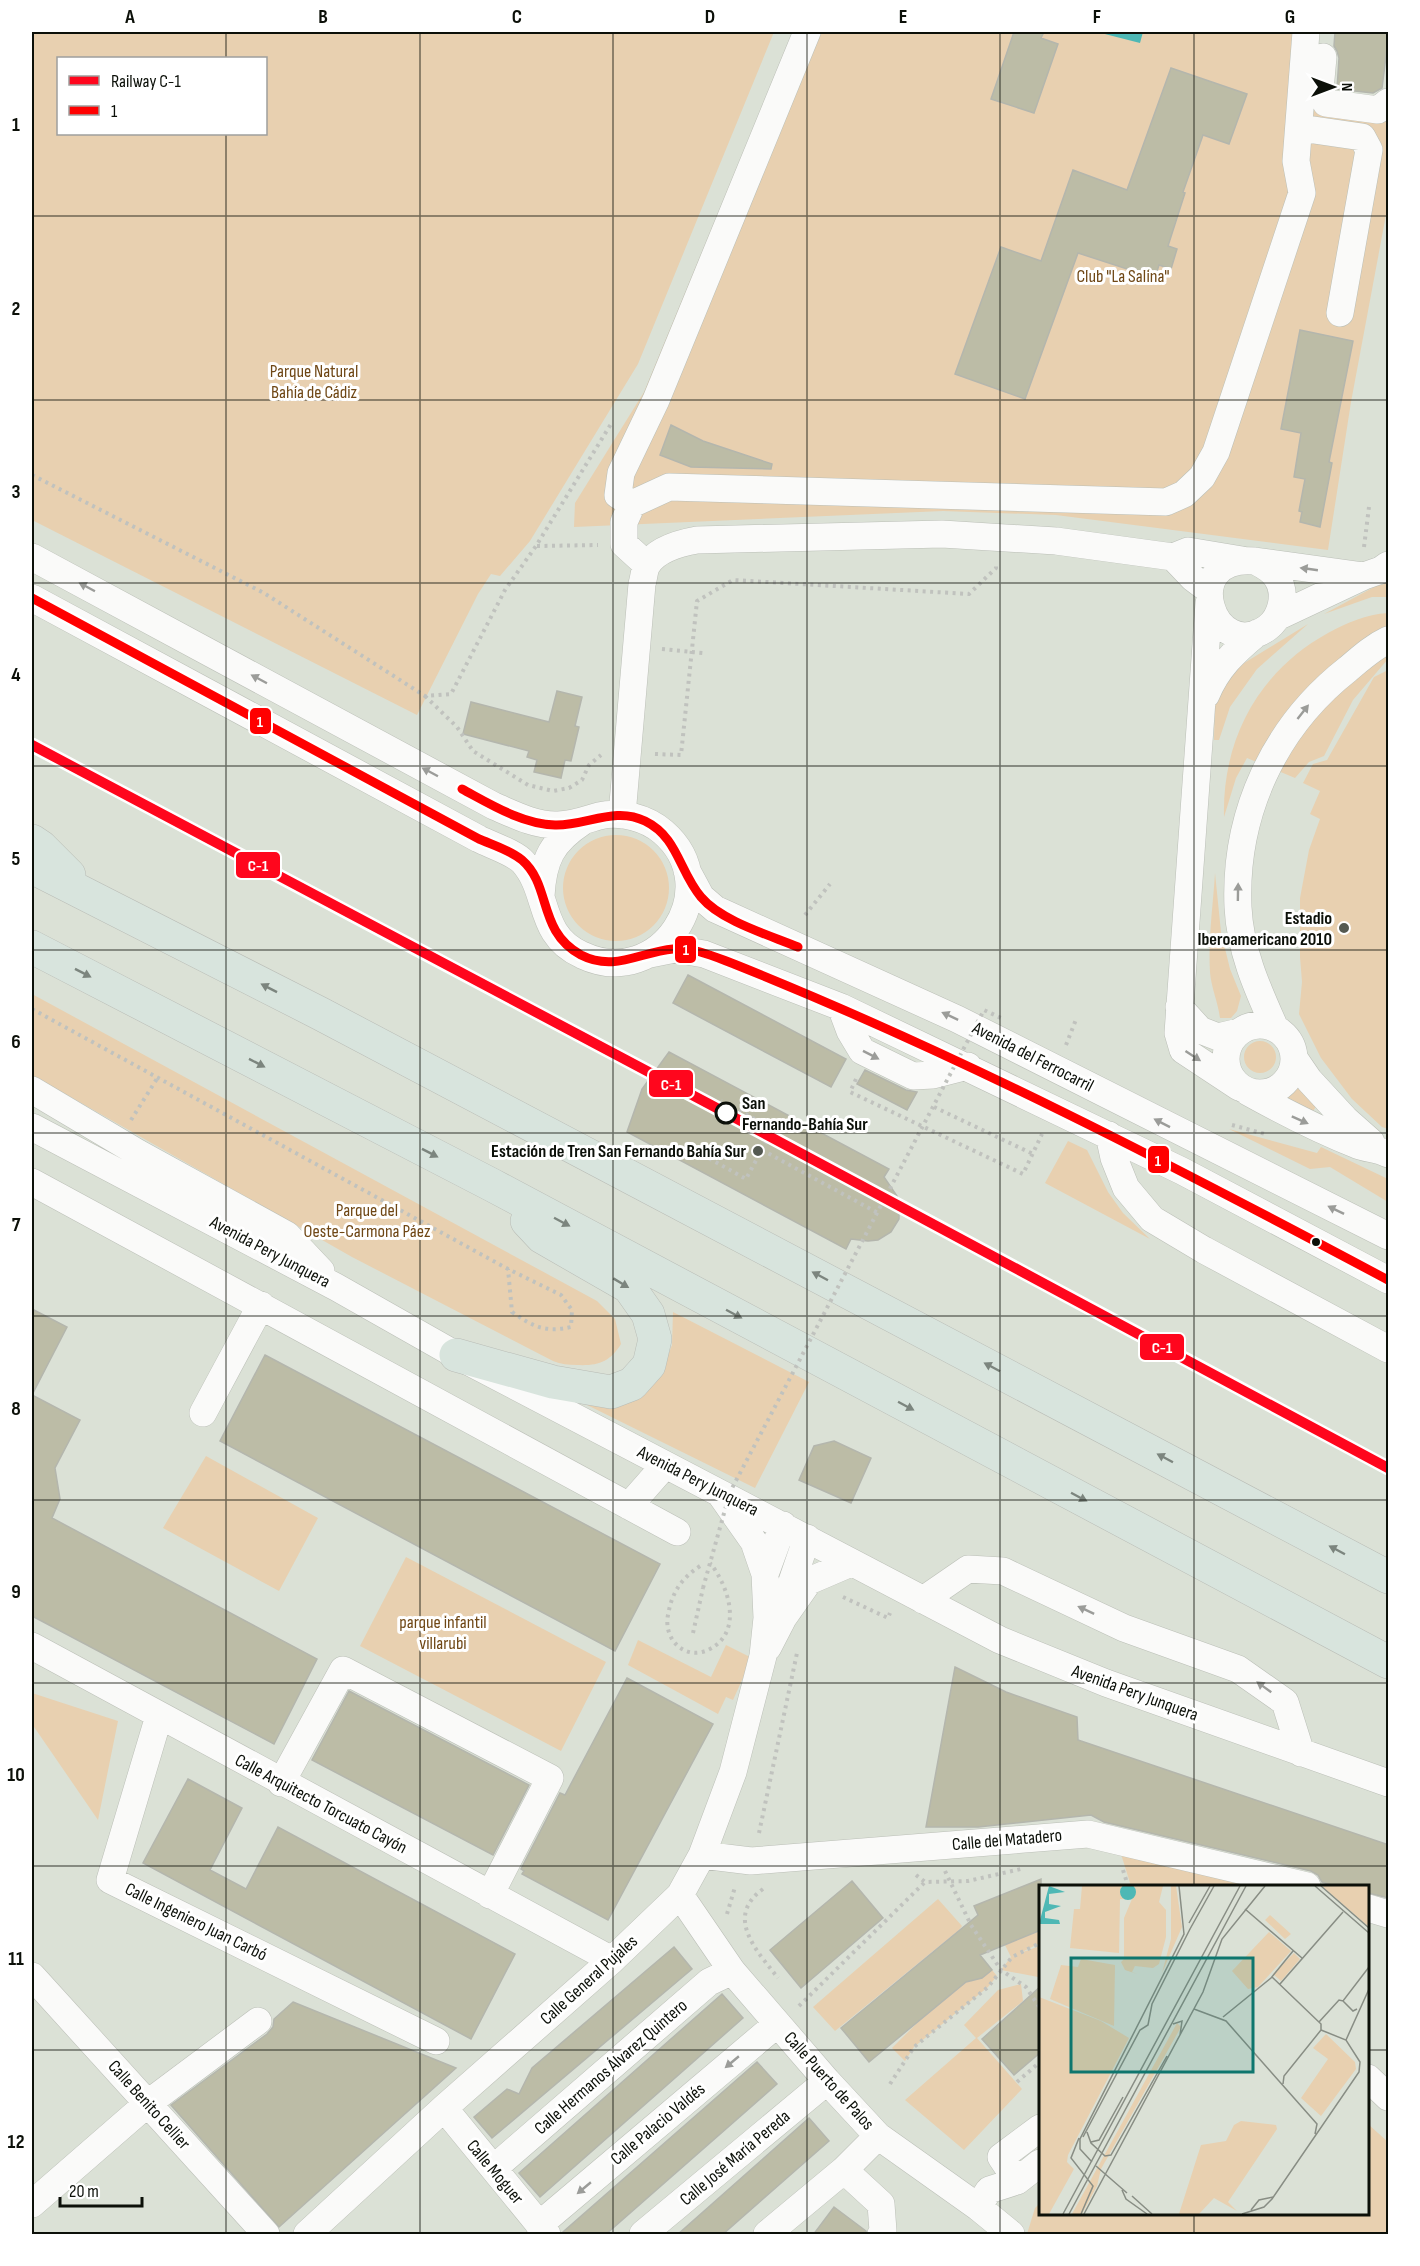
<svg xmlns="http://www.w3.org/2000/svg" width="1420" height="2266" font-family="'Sofia Sans Condensed',sans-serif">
<rect width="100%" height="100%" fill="#dbe1d6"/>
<!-- green -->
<path fill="#e8d0b0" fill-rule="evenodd" d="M32,32h742l-136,332 -108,177 -30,35 -9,-2 -13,20 -61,121 -385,-195zM58,58h208v76h-208z
M793,32h524l-4,56 75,30v86l-37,198 -23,148 -272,-35 -113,-4 -369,16 1,-24 69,-111z
M1388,583v14h-16l-48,17 52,-28z
M1388,613v46l-35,41 -29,56 -15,6 -14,16 -48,-20 -11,20 -12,39c-2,-78 35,-146 104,-184 19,-10 38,-19 60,-20z
M1308,624l-51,45 -27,38 -11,33h-5l1,-43 21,-29z
M1388,670v459l-6,-2 -30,-28 -31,-41 -22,-44 3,-32 -2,-25v-59l9,-48 11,-31 -10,-5 10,-23 -17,-8 10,-19 14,-4 47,-83z
M563 888a53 53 0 1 1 106 0a53 53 0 1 1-106 0Z
M1215,873l6,59 9,37 11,27 -4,15 -6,7h-11c-2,-16 -9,-31 -10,-46 -2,-33 3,-66 5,-99z
M32,994l565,307 18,18 6,25c-11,18 -23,22 -44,21 -9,0 -16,-1 -24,-4l-201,-104 -320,-182z
M1244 1057a16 16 0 1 1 32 0a16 16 0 1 1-32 0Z
M1300,1079l18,25 -8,11 -27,-21z
M1229,1129l88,24 4,-6 67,32v23l-58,-35 -20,2z
M1068,1141l19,9 21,42 15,21 27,26 -105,-56z
M673,1312l136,70 -54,106 -176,-87 84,-33 9,-23z
M206,1456l112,62 -39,73 -116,-63z
M406,1557l200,105 -45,89 -201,-105z
M638,1640l73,37 15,-32 26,13 -19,42 -7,-3 -8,17 -90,-49z
M32,1693l86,28 -20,99 -66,-96z
M1121,1854l162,32h-152z
M938,1899l24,27 -3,4 -124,101 -22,-24z
M1040,1930v13l-20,10 20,-7v30l-2,1 -37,-7 10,-13 -6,-12z
M992,1970l5,6 -9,11 -74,60 -9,14 -13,-13 28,-28 46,-38 16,-4z
M1021,1984l2,17 -46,37 45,51 -58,61 -59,-50 71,-62 -12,-13 34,-35z
M1368,2124l20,18v92h-361l8,-26 5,-5v11h328z"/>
<!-- water -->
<path fill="#4eb8b5" d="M1097,32h46l-3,11z"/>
<!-- building -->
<path fill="#bcbca6" stroke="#b4b6ad" stroke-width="1.5" d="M1014,32h30l-3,6 17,6 -24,69 -43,-14z
M1335,32h54l-7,56 -9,5 -36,-4 2,-31 -2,-7 -3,-5z
M1171,68l76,26 -18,50 -26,-9 -20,57 2,1 -17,53 9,3 -6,20 -12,-4 -4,13 -77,-25 -53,146 -70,-25 46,-127 40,14 32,-91 54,20z
M1300,330l53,11 -24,121 3,1 -12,64 -20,-5 2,-10 -3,-1 6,-32 -11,-2 7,-44 -20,-4z
M671,425l32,16 69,23 -1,5 -80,-2 -31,-12z
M557,691l25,6 -7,29 4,1 -8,34 -6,-1 -4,18 -27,-6 3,-12 -10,-3 2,-6 -66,-17 8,-32 78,20z
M688,975l158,84 -15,28 -158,-84z
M669,1052l220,117 -5,8 13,19 2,8v15l-8,13 -13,8 -10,1 -17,-2 -5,10 -219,-117 15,-43z
M865,1070l41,20 11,2 -10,18 -50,-26z
M32,1309l35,18 -35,68 48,25 -25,48 5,31 -8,19 265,141 -43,85 -242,-128z
M265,1355l395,209 -45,87 -395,-210z
M834,1441l37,17 -20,45 -52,-23 15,-34z
M955,1667l51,25 71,25 1,23 311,105v53l-21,-5v-6h-30l-16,-5 -4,-7 -7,-4 -207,-49 -13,-7 -113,12h-52z
M627,1678l86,46 -105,196 -86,-46 2,-3 -3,-2 39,-76 5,2z
M349,1691l180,94 -36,70 -181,-95z
M188,1779l54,29 -32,62 36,19 32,-62 237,127 -44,85 -328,-176z
M1041,1879v51l-61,25 12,15 -10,8 -16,4 -97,80 -28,-34 137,-113 -4,-9z
M852,1881l31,37 -82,70 -31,-38z
M674,1947l18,22 -200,169 -18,-21 33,-28 12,5 13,-26z
M1041,1986v66l-27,23 -32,-36z
M722,1994l21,24 -203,179 -21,-24z
M293,2002l163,66 -177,159 -108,-122 96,-71 6,-7 1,-8z
M757,2062l20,22 -172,151h-43l1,-3z
M809,2118l20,23 -107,94h-45z
M834,2207l32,24v4h-53z"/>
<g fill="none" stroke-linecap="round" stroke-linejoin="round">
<!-- minor casing -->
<g stroke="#bbbfb7" stroke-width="28">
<path id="minor" d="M1323,57l-3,33 6,13 52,7 10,-8
M1300,128l62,9 7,13 -29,163
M632,504l-14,-9 3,-22 35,-73 151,-368
M32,557l462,249c19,8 40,19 61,19 15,1 30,-5 44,-9 22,-5 48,2 64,16 65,56 -3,160 -81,123 -45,-20 -32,-63 -59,-93 -8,-9 -32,-17 -44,-23l-447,-241
M1173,557l20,21 16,12
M1255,561c8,4 17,8 22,17 10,15 5,39 -10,50 -54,38 -91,-74 -12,-67l109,15
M647,565l-23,-21v-22l8,-18 37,-17 497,15 18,-8 18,-17 14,-25 86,-259 -6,-32 10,-129
M1209,603l-31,430 5,17 56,37
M1277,617l87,-41 17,-6 7,-5
M1206,695c11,-27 28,-43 51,-62
M622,815l20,-231c2,-6 2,-14 5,-19 10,-16 33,-22 50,-25l245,-6 114,7 117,16 15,-6 54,9
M687,871l14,26 14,12 242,110 431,217
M541,896c2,-37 11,-54 41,-74
M650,954l25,-5 29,5 137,53 341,164 206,109
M841,1007l9,24 12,20 51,25 20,-1 35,-9
M1179,1007l21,23 18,7 21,-5
M1226 1059a34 34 0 1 1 68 0a34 34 0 1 1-68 0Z
M1275,1028c-17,-38 -35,-77 -37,-121 -4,-93 36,-180 110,-238 13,-11 25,-22 40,-29
M1294,1058l15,22 36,39 26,23
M32,1090l106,63 149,82 34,36
M1248,1092c36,20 71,38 109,53 11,4 21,4 31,9
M32,1127l304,160 120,68 544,285 106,43 282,100
M1109,1135l5,23 12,30 26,31 52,31 184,99
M32,1182l645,350
M203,1413l58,-108
M721,1495l33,47 11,32
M629,1506l36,-41
M923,1600l45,-31 35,2 121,57 114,41 47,33 16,51
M785,1602l22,-64
M32,1646l580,314
M768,1647l15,-29 26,-37 42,-18
M159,1716l-49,164 326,161
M281,1783l62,-113 207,108 -60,117
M702,1855l49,6 337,-27 219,52
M680,1895l52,76 95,110 51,55 100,71 33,27
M1368,1908l20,6
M32,1976l234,258
M1368,2078l20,19
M444,2108l103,126
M878,2136l-34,34 37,34 2,27 -2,3
M494,2168l215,-186 23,-11
M1017,2181l-16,-24 39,-29
M32,2204l115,-100 111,-83
M978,2207l11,-17 28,-9 23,-18
M539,2225l238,-201
M307,2234l137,-126 168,-148 68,-65 22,-40 31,-83 30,-116 4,-38 -2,-44 18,-49
M643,2234l184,-153
M767,2234l77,-64"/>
</g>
<!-- highway casing -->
<g stroke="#b9bcb6" stroke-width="34">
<path id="highway" d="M32,841l9,6 28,28
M32,867l289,147 1067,563
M32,947l460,238 896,477
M456,1355l97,27 58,10 21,-8 17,-19 6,-26 -7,-25 -19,-27 -87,-50 -15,-16"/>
</g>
<!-- path -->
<path stroke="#c0c2be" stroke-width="4" stroke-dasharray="3 4.5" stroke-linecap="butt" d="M32,475l232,118 161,103 26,-2 54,-104 31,-44 75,-122
M537,546l61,-1
M1364,547l5,-40
M662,649l41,4
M425,696l32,31 16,24 55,34 25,6 16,-3 13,-8 7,-15 12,-10
M655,754l26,1 16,-154 36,-21 236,14 27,-26v-4
M805,915l25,-31
M32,1009l476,260 53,26 11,15 -1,17c-26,6 -39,-1 -59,-15l-4,-43
M1066,1045l11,-28
M856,1079l-6,13 173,82 19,-40
M934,1107l99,47
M131,1120l27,-43
M1232,1125l33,9
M762,1150l116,63
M696,1151l50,28 27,-50 -52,-28
M700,1566c-19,13 -28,26 -32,49 -5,24 17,47 42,34 34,-18 18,-64 0,-86
M843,1597l45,21 2,-5
M693,1633l10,-45
M759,1833l38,-180
M1123,1870l5,16
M945,1871l26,54 30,45 25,17 14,21
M916,1875l9,7 43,-1 53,-12
M763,1889c-39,28 -6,62 15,89
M727,1914l8,-27
M799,2006l126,-124
M1017,2082l23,-20
M890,2084l24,-37 74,-60 24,-30 28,-14"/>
<!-- minor -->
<use href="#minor" stroke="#fafaf9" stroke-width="27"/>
<!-- highway -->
<use href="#highway" stroke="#d8e4dd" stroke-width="33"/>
<!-- path-bridge -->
<path stroke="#c0c2be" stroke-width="4" stroke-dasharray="3 4.5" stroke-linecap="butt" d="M703,1588l27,-96 254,-482 17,8"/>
<!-- bus-1 casing -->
<g stroke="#fff" stroke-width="14">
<path id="bus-1" d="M32,598l447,241c14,6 31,11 43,21 30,26 15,71 59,95 33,17 59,-3 92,-6 21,-2 42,8 61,15 225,90 440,202 654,316
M462,789c28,15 60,35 93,36 31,1 60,-19 90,-4 33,16 34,50 56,76 20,24 68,38 97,50"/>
</g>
<!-- bus-1 -->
<use href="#bus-1" stroke="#f00" stroke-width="9"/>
<!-- rail-1 casing -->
<g stroke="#fff" stroke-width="15">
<path id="rail-1" d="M32,745l679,360 677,363"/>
</g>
<!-- rail-1 -->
<use href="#rail-1" stroke="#ff061d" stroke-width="10"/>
</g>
<!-- one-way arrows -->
<defs><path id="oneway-solid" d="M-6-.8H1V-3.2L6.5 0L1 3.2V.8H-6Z" transform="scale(1.5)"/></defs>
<g fill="#9b9c99">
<use href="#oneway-solid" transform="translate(1309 569) rotate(-172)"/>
<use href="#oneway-solid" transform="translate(87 587) rotate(-152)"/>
<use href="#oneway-solid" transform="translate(259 679) rotate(-152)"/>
<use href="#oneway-solid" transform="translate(1303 712) rotate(-52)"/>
<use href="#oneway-solid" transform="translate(430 772) rotate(-152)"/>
<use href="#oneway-solid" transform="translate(1238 892) rotate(-89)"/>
<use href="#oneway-solid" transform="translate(950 1016) rotate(-155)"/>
<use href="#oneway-solid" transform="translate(871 1055) rotate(27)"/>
<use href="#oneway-solid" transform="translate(1193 1056) rotate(33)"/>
<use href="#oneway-solid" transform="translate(1300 1120) rotate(24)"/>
<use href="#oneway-solid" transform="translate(1162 1123) rotate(-153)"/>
<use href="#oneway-solid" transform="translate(1336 1210) rotate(-154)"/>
<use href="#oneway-solid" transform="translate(1086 1610) rotate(-155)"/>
<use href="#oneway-solid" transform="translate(1264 1687) rotate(-144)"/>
<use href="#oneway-solid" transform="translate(732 2062) rotate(140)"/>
<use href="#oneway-solid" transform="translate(584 2188) rotate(140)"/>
</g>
<g fill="#7c857e">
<use href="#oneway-solid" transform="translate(83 973) rotate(27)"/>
<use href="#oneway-solid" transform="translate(269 988) rotate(-153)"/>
<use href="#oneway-solid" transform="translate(257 1063) rotate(27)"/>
<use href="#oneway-solid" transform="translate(430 1153) rotate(27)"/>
<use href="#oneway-solid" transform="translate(562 1222) rotate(28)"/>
<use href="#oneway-solid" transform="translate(820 1276) rotate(-152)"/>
<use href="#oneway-solid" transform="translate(621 1283) rotate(31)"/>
<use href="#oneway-solid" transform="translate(734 1314) rotate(28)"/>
<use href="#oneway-solid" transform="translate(992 1367) rotate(-152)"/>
<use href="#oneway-solid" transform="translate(906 1406) rotate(28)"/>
<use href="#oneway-solid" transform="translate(1165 1458) rotate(-152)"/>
<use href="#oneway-solid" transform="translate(1079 1497) rotate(28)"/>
<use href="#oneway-solid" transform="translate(1337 1550) rotate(-152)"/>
</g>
<!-- grid -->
<path fill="none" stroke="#0c1009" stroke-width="1.5" stroke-opacity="0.55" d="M226,32v26M420,32v2202M613,32v2202M807,32v2202M1000,32v2202M1194,32v1854M226,134v2100M32,216h1356M32,400h1356M32,583h1356M32,766h1356M32,950h1356M32,1133h1356M32,1316h1356M32,1500h1356M32,1683h1356M32,1866h1356M32,2050h1008M1368,2050h20M1194,2214v20"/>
<!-- markers -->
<g fill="#545951" stroke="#fff" stroke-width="2">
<circle cx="1344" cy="928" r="6"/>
<circle cx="758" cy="1151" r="6"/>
</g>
<circle fill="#fff" stroke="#0c1009" stroke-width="3" cx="726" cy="1113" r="10"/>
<circle fill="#0c1009" stroke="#fff" stroke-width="2" cx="1316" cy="1242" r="5"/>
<g text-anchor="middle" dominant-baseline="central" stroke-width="6" stroke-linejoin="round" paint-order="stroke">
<!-- park labels -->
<g font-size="18" fill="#6f4715" stroke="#fff">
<text x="1123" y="276">Club "La Salina"</text>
<text x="314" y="371">Parque Natural<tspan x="314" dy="21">Bahía de Cádiz</tspan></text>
<text x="367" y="1210">Parque del<tspan x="367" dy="21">Oeste-Carmona Páez</tspan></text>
<text x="443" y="1622">parque infantil<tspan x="443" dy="21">villarubi</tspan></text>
</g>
<!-- poi labels -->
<g font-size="18" font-weight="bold" fill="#0c1009" stroke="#fff" text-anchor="end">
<text x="1332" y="918">Estadio<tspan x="1332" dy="21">Iberoamericano 2010</tspan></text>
<text x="746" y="1151">Estación de Tren San Fernando Bahía Sur</text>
</g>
<!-- street labels -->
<g font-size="18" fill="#0c1009" stroke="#fff">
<text transform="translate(1033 1057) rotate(27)">Avenida del Ferrocarril</text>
<text transform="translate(270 1252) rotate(28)">Avenida Pery Junquera</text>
<text transform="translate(698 1481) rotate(27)">Avenida Pery Junquera</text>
<text transform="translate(1135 1693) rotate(20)">Avenida Pery Junquera</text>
<text transform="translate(321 1804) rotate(28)">Calle Arquitecto Torcuato Cayón</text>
<text transform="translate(1007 1840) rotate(-5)">Calle del Matadero</text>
<text transform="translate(196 1922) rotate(26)">Calle Ingeniero Juan Carbó</text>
<text transform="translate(589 1980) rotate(-42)">Calle General Pujales</text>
<text transform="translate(611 2067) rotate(-41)">Calle Hermanos Álvarez Quintero</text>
<text transform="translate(829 2081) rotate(48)">Calle Puerto de Palos</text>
<text transform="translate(149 2105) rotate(48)">Calle Benito Cellier</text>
<text transform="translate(658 2124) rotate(-40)">Calle Palacio Valdés</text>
<text transform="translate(735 2158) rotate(-40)">Calle José María Pereda</text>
<text transform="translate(495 2172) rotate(50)">Calle Moguer</text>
</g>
<!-- stop labels -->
<g font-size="18" font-weight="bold" fill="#0c1009" stroke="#fff" text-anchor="start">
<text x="742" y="1103">San<tspan x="742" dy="21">Fernando-Bahía Sur</tspan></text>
</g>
</g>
<!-- overview -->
<g transform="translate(1039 1885)">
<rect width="330" height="330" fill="#dbe1d6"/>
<path d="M43,1h81l-4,16 7,8v27l-7,27 -6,4 -18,-2 -3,6 5,2 -12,-4 -4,-8 3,-3v-41l8,-19h-12l-1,54 -49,-5 4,-39h6zM132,1h5l6,41 -20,46 9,-34zM283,1h47v41zM231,30l21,19 -6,5 -20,-19zM230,47l22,19 -33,36 -10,2 -16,-18zM255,68l6,6 -19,22 -8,-7zM42,74l34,6 -1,61 -64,-27 11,-34 17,2zM0,112l62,24 28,17 -61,117 -1,7 7,7 -25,45h-10zM138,138l4,4 -80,142 -4,17 -15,28h-10zM287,149l29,28 1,7 -35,47 -20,-18 27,-39 -15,-11zM202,236l35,4 1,4 -49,73 9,9 -23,-13 -15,16h-20l22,-69 25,-4 8,-16z" fill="#e8d0b0"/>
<path d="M81 7a8 8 0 1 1 16 0a8 8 0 1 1-16 0ZM10,1l16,6 -16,2v10l12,2 -16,6v6l14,2 1,4h-21z" fill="#4eb8b5"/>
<path fill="none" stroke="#888d84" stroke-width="1.5" d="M276,1l54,47M282,1l48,42M206,24l57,49M150,38l21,-37M151,44l24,-43M233,92l49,47v6M241,99l63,-72M304,116l10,10 4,-2M155,124l32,12 91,103 -2,10M184,132l48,-39 22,-27M280,137l20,-22 4,1 26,-34M134,139l9,-3 -2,14M307,155l23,-51M244,199l1,-8 37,-46M48,247l4,11 14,13 6,-1 56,-99M44,252l57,-107 8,-5 4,-21 38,-75M40,253l-8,20 22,28 -12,28M52,257l8,-2 24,-43M53,277l-12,-13v-10l104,-205 -5,-48M57,281l31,27M83,305l4,9 21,15M93,311l20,18M212,325l8,-10 14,-3M24,329l177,-328M30,329l177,-328M45,329l119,-222 19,-53 43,-53M203,329l22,-7 8,-8 87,-127 1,-10 -14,-22 -25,-10"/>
<path fill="#0f766e" fill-opacity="0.15" stroke="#0f766e" stroke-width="3" d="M32,73h182v114h-182z"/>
<rect width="330" height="330" fill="none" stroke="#0c1009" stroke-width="3"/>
</g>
<g stroke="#fff" stroke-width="2">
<rect x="249" y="707" width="23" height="28" rx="6" fill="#f00"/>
<rect x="235" y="851" width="46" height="28" rx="6" fill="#ff061d"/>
<rect x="674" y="935" width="23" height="29" rx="6" fill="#f00"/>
<rect x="648" y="1069" width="46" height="29" rx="6" fill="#ff061d"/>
<rect x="1147" y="1145" width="23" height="29" rx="6" fill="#f00"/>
<rect x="1139" y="1333" width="46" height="28" rx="6" fill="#ff061d"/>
</g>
<g font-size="16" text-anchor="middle" font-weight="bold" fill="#fff">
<text x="260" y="727">1</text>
<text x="258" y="871">C-1</text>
<text x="686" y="955">1</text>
<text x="671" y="1090">C-1</text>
<text x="1158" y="1166">1</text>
<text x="1162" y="1353">C-1</text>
</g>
<!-- border -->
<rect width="1420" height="2266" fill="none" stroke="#ffffff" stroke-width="66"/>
<!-- legend -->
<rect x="57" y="57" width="210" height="78" fill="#ffffff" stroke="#9e9f9d" stroke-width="1.5"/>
<rect x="69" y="76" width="30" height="9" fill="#ff061d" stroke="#9e9f9d" stroke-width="1.5"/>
<text x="111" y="87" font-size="18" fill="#0c1009">Railway C-1</text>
<rect x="69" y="106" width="30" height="9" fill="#ff0000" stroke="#9e9f9d" stroke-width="1.5"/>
<text x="111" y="117" font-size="18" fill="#0c1009">1</text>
<!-- north arrow -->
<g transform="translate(1333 87) rotate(90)" stroke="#ffffff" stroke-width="4.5" paint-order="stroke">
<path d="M0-4.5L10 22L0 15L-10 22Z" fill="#0c1009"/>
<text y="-9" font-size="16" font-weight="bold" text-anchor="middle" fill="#0c1009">N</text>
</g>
<!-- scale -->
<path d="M60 2197v9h82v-9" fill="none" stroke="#0c1009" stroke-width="3"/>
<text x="69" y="2197" font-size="18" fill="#0c1009" stroke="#ffffff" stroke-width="4.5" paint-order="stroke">20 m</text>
<rect x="33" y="33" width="1354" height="2200" fill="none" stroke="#0c1009" stroke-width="2"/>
<g font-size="20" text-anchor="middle" font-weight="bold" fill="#0c1009">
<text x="130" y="23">A</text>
<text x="323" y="23">B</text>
<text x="517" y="23">C</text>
<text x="710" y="23">D</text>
<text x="903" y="23">E</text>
<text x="1097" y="23">F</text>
<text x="1290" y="23">G</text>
<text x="16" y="131">1</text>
<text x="16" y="315">2</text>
<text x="16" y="498">3</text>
<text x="16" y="681">4</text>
<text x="16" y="865">5</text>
<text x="16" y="1048">6</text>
<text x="16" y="1231">7</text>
<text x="16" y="1415">8</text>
<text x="16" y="1598">9</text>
<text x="16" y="1781">10</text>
<text x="16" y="1965">11</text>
<text x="16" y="2148">12</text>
</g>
</svg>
